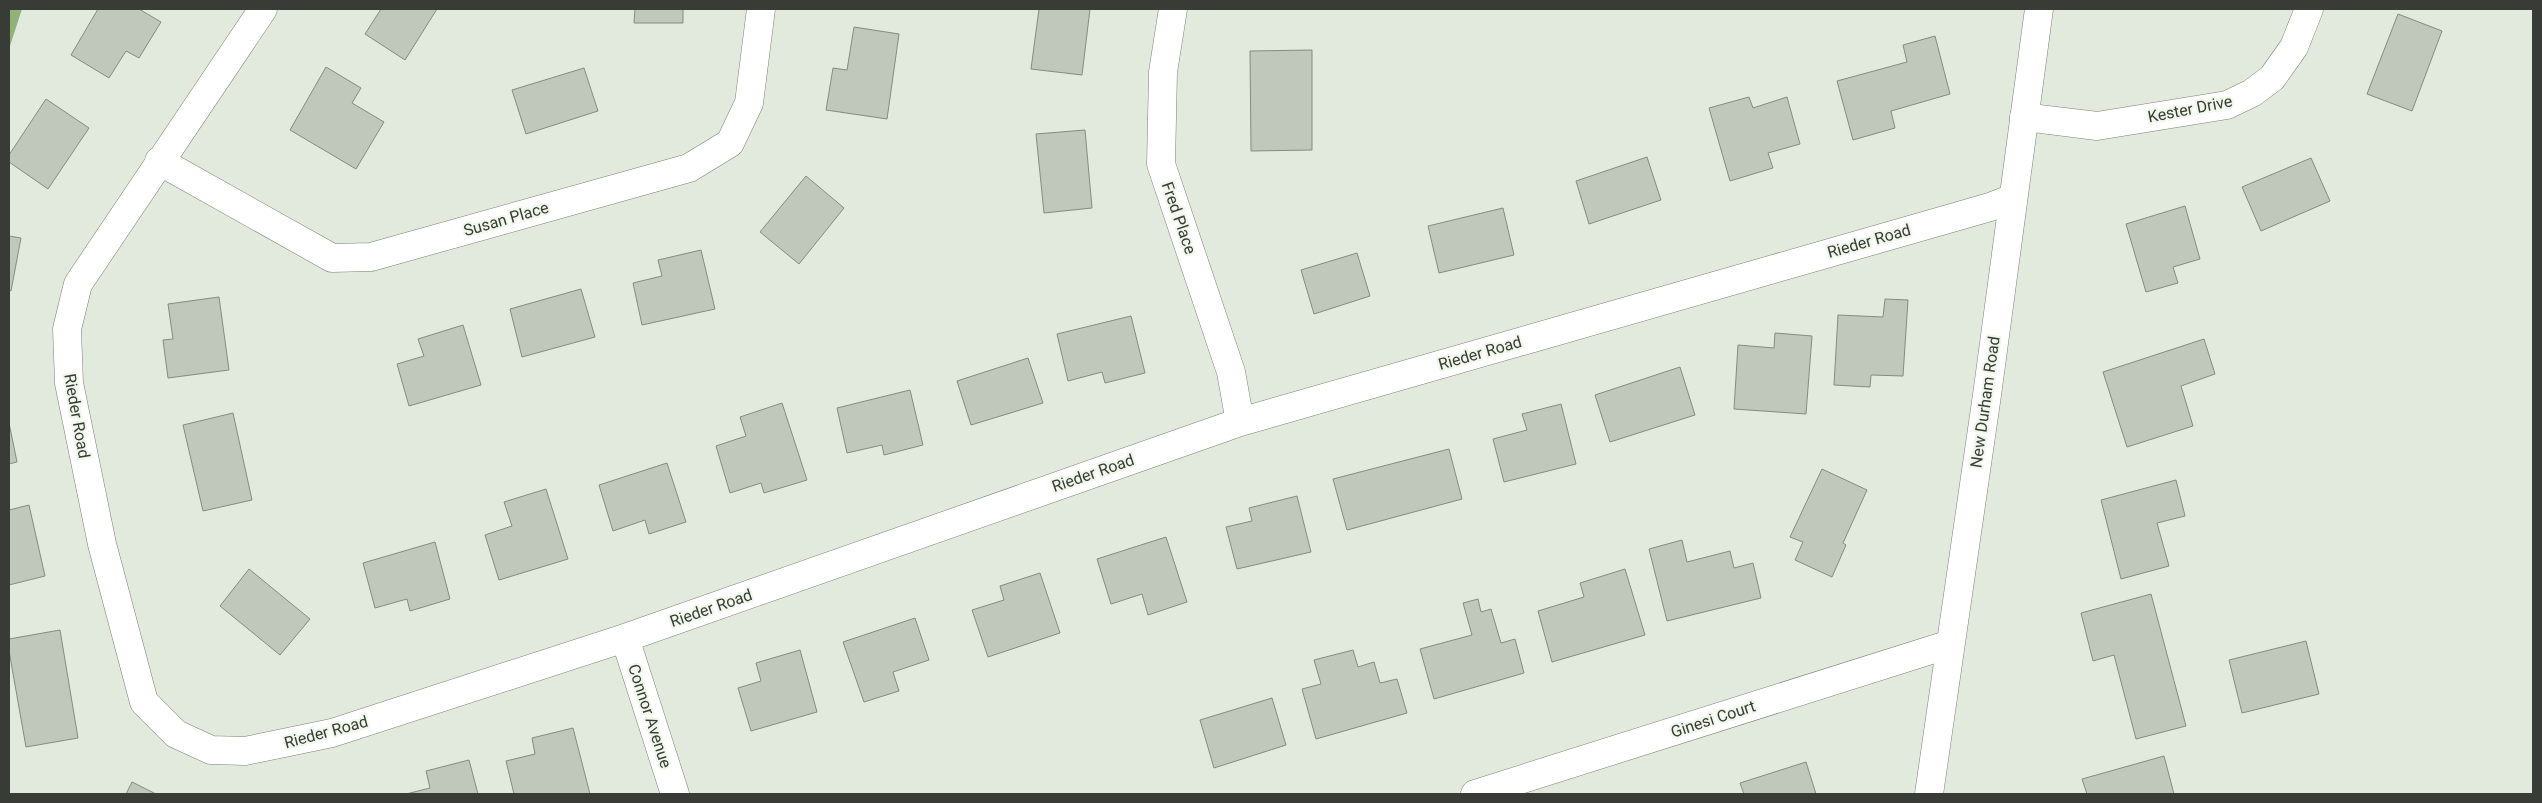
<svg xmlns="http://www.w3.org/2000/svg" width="2542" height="803" font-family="Roboto,sans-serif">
<rect width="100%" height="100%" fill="#e2eadd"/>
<!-- forest -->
<path fill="#90b178" d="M9,9h13l-13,40z"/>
<!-- building -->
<path fill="#c0c8bb" stroke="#848b7f" d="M98,9h41l22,13 -22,36 -13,-7 -17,27 -38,-23z
M381,9h56l-32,51 -40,-26z
M635,9h48v14h-49z
M1039,9h51l-8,66 -51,-6z
M2398,14l44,17 -30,80 -45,-17z
M854,27l45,7 -12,85 -61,-9 7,-42 14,2z
M1935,36l15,58 -59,17 4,17 -42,12 -16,-59 70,-19 -4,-17z
M1312,50v100l-61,1 -1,-100z
M326,67l35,21 -9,15 32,19 -28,47 -66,-39z
M584,68l14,43 -72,23 -14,-44z
M1749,97l4,11 34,-11 13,47 -32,9 5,15 -43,13 -21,-73z
M46,99l43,29 -41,61 -39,-27v-7z
M1085,130l7,78 -48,5 -8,-79z
M1647,157l14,43 -72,24 -13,-43z
M2311,158l19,43 -69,30 -19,-44z
M806,176l38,32 -45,56 -39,-32z
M2185,206l15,53 -27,8 5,16 -32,9 -20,-68z
M1503,208l11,47 -75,18 -11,-47z
M9,236l12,2 -10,53 -2,-1z
M701,250l14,59 -73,16 -9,-42 29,-7 -4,-16z
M1357,253l13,43 -56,18 -13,-44z
M581,289l14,48 -73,20 -12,-48z
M219,297l10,73 -61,8 -5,-38 10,-1 -5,-35z
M1885,299l23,1 -5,76 -32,-1 -1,12 -36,-2 4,-70 45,2z
M1131,316l14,57 -40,10 -3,-11 -34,9 -11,-47z
M463,325l18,60 -72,21 -12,-42 27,-8 -6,-17z
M1775,333l37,3 -6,78 -72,-5 4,-64 36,3z
M2204,339l11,35 -34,12 12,40 -66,21 -24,-75z
M1028,358l15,45 -72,22 -14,-44z
M1680,367l15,48 -85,27 -15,-47z
M910,390l13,55 -39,10 -2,-10 -35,8 -10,-45z
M782,403l25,77 -43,13 -3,-10 -31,10 -14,-47 30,-10 -6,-19z
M1561,404l15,60 -72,18 -11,-43 34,-9 -5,-16z
M233,413l19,87 -49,11 -20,-86z
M9,423l8,39 -8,2z
M1449,449l13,50 -115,31 -14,-51z
M667,463l19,59 -37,12 -4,-14 -32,11 -14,-46z
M1822,469l45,21 -24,53 3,2 -14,32 -37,-17 8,-18 -13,-5z
M2176,480l9,36 -28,7 12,43 -48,13 -20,-79z
M546,489l22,70 -69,21 -14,-45 27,-9 -8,-24z
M1297,496l14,56 -74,17 -11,-42 26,-6 -3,-13z
M29,505l16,71 -36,9v-75z
M1166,537l21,65 -39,13 -6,-21 -31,10 -14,-45z
M1682,540l5,22 43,-11 4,17 19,-5 8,35 -94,23 -18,-72z
M435,542l15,57 -40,12 -3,-12 -32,9 -12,-45z
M249,569l61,50 -30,36 -60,-49z
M1625,569l20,66 -93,27 -14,-51 46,-14 -4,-14z
M1040,573l20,60 -72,24 -16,-47 32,-10 -4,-14z
M2151,594l35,132 -50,13 -22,-84 -21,6 -12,-48z
M1478,599l3,13 10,-3 10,34 14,-4 9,34 -90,26 -14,-50 52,-14 -9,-32z
M915,618l14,42 -36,12 6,19 -35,11 -21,-60z
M60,630l18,108 -52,9 -17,-96v-12z
M2306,641l13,53 -77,19 -13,-53z
M800,650l17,62 -66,19 -13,-43 23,-7 -5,-18z
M1353,650l5,17 16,-5 6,21 17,-4 10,34 -91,26 -14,-50 19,-5 -7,-24z
M1272,698l14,47 -72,23 -14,-48z
M573,728l17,66h-76l-8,-33 29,-7 -3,-16z
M2164,756l10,38h-87l-5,-15z
M469,760l9,34h-72l24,-6 -4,-17z
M1806,762l10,32h-72l-4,-11z
M132,782l24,12h-30z"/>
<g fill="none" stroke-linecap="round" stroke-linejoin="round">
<!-- minor casing -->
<g stroke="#7a8275" stroke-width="29">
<path id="minor" d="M263,9l-185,275 -11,45 2,54 33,161 42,158 32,32 35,16 34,1 87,-18 293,-95 615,-216 750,-215 23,-9
M1173,9l-10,63 -2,92 70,208 9,50
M2024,117l73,9 130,-21 25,-12 20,-15 22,-31 15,-38
M159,161l173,97 39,-1 318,-89 41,-25 19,-40 12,-94
M625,638l50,156
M1475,794l475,-150"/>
</g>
<!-- major casing -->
<g stroke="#7a8275" stroke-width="29">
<path id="major" d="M1929,794l58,-399 52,-386"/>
</g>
<!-- minor -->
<use href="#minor" stroke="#fff" stroke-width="28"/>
<!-- major -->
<use href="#major" stroke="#fff" stroke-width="28"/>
</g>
<g text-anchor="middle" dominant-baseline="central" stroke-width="4.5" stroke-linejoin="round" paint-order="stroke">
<!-- street labels -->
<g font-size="16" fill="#383b36" stroke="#eff8ea">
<text transform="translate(2190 109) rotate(-11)">Kester Drive</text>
<text transform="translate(1179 218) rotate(71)">Fred Place</text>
<text transform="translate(506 219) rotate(-16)">Susan Place</text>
<text transform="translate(1869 241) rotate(-16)">Rieder Road</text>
<text transform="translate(1480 353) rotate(-16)">Rieder Road</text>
<text transform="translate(1985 402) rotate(-82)">New Durham Road</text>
<text transform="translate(77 416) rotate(80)">Rieder Road</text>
<text transform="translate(1093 473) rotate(-19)">Rieder Road</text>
<text transform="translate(711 608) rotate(-19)">Rieder Road</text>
<text transform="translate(650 716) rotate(72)">Connor Avenue</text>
<text transform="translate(1713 719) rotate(-18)">Ginesi Court</text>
<text transform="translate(326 732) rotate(-15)">Rieder Road</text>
</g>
</g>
<!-- border -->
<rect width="2542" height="803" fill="none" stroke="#383b36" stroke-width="20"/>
</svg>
